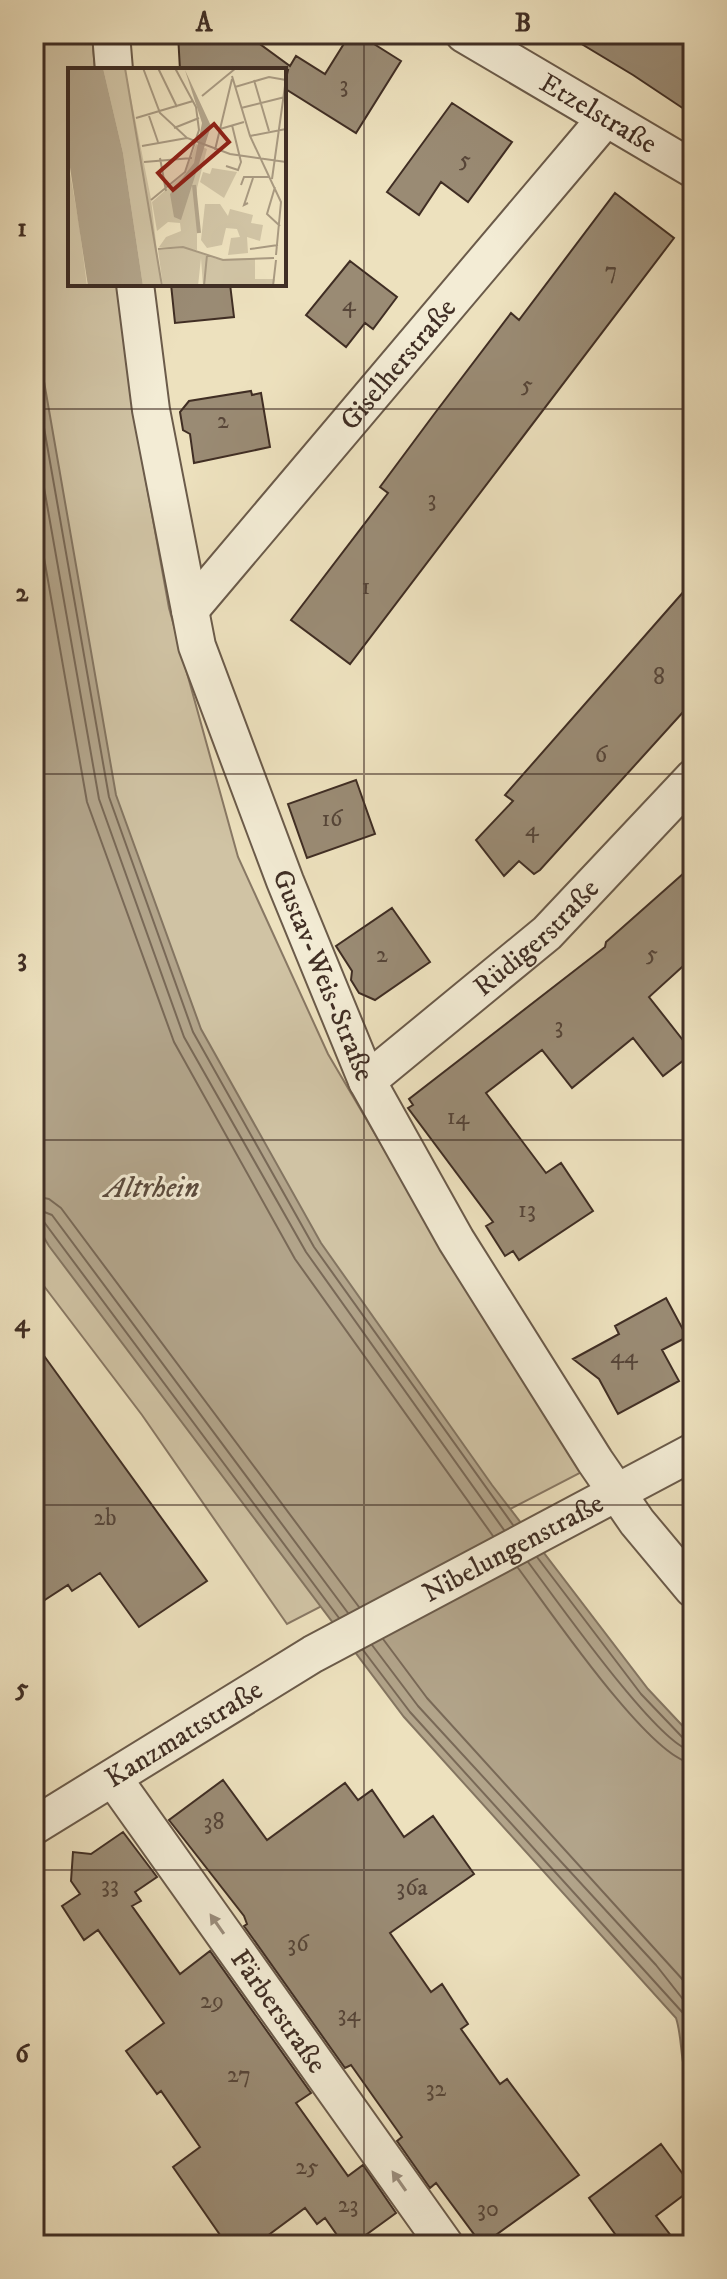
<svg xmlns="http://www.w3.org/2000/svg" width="727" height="2279" font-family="'IM FELL DW Pica',serif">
<rect width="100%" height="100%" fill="#ede1be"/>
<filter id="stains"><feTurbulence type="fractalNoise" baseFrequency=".0025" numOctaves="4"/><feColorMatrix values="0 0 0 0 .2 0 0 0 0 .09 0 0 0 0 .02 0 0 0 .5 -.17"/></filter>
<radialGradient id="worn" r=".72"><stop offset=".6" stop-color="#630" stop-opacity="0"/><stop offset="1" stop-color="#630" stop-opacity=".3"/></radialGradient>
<!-- green -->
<path fill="#d0c3a4" stroke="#887864" stroke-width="2" d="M34,34h58l3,36h-25v214h47l15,120 37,204 69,249 90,197 114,194 161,213 -316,163 -145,-209 -108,-142z"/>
<!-- water -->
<path fill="#b2a48a" stroke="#847561" stroke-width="2" d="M34,324l82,471 85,234 120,214 171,242 156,204 45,48v351c-15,-21 -9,-45 -17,-70l-272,-301 -355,-471 -15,-25z"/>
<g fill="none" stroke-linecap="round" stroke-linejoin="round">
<!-- shore -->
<path stroke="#796957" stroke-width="2" d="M34,371l75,426 84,235 121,215 199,278
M34,431l65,368 85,238 122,215 198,278
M34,501l53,301 87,240 121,217 198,277
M34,1196l15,3 12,9 298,399
M34,1208l18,7 296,398
M34,1218l10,4 295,396
M537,1557l104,137 43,45 9,2
M528,1562c25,33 133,188 165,189
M518,1568c28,37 134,194 175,195
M383,1639l44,59 266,293
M372,1645l46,61 238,259 37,47
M363,1650l47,62 273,301 6,19 4,42"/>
</g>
<!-- building -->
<path fill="#9a8b74" stroke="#402e24" stroke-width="2" d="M178,34h68l44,32 6,-10 29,18 25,-40h8l43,27 -45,72 -72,-45 4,-18h-108z
M565,34h128v81l-60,-40z
M452,103l60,39 -44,60 -27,-20 -22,33 -32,-23z
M615,193l59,45 -324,426 -59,-44 97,-127 -8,-6 55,-74 76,-100 8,7z
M350,261l47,36 -24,32 -8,-6 -19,24 -40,-32z
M171,284h59l4,33 -59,6z
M251,391l1,4 9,-2 9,54 -76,16 -4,-29 -7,-4 -3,-18 9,-11z
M693,581v120l-153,169 -6,4 -15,-13 -15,15 -28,-36 37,-39 -8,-6z
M356,780l19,54 -68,24 -19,-54z
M693,865v92l-44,40 44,56 -30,23 -30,-38 -61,50 -30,-38 -56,43 60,80 15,-10 32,48 -74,49 -6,-9 -8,5 -19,-30 7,-4 -85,-114 5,-3 -4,-6 196,-152 1,-5z
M392,908l38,54 -55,38 -16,-7 -8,-13 1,-9 -16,-25z
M666,1298l21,39 -25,13 17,31 -61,33 -19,-35 -26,-20 46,-25 -4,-8z
M34,1342l173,239 -68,46 -39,-54 -28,18 -4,-6 -34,22z
M223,1780l44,60 78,-57 13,17 14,-10 32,47 29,-21 41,58 -84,59 41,59 11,-8 26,40 -7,5 39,55 7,-5 72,96 -97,70 -46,-62 -6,5 -33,-47 5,-4 -51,-72 -6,3 -101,-142 3,-2 -3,-8 -75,-96z
M123,1832l34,45 -22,15 6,9 -9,5 48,68 30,-23 101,142 -15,10 52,73 15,-11 33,48 -44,32h-8l-19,-27 -8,6 -12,-16 -50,37h-28l-54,-78 27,-20 -39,-56 -4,3 -31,-43 38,-28 -66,-93 -14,10 -22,-34 18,-12 -9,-13 2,-29 18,2z
M661,2144l32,44 -37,28 22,29h-55l-34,-47z"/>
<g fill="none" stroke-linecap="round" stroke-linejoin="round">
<!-- street casing -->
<g stroke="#6b5b4a" stroke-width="40">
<g id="street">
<path d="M111,34l3,36"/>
<path id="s1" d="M464,34l229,135"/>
<path id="s2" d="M135,284l16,126 46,236 88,235 82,200 89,159 139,221 42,61 56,67"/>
<path id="s3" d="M190,610l416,-492"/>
<path id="s4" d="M367,1081l180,-148 146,-155"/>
<path id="s5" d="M113,1778l332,467"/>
<path id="s6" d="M34,1826l279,-172 380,-202"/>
</g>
</g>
<!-- street -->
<use href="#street" stroke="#f3ecd5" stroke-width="36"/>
</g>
<!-- one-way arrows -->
<defs><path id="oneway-solid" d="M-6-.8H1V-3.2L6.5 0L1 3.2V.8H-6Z" transform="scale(2)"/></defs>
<g fill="#9a8d7c">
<use href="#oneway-solid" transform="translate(217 1924) rotate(-125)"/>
<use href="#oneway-solid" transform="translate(399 2181) rotate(-125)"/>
</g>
<!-- grid -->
<path fill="none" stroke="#402e24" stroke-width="2" stroke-opacity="0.55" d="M364,34v2211M34,409h659M34,774h659M34,1140h659M34,1505h659M34,1870h659"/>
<g text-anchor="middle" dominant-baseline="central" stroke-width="6" stroke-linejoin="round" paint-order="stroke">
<!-- number labels -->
<g font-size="24" fill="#564538">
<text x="344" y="85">3</text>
<text x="465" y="160">5</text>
<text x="611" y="271">7</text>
<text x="349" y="304">4</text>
<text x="527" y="385">5</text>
<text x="223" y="421">2</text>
<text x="432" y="499">3</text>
<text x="366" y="587">1</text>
<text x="659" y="677">8</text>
<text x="601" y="755">6</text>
<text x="332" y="819">16</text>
<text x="532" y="829">4</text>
<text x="652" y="954">5</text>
<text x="382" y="955">2</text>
<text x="559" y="1026">3</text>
<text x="458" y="1117">14</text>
<text x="527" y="1210">13</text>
<text x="624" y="1356">44</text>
<text x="105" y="1518">2b</text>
<text x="214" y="1822">38</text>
<text x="110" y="1885">33</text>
<text x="412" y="1888">36a</text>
<text x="298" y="1944">36</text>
<text x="212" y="2001">29</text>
<text x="349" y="2014">34</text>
<text x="239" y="2075">27</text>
<text x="436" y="2089">32</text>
<text x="307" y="2167">25</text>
<text x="348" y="2205">23</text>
<text x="488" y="2209">30</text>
</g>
<!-- street labels -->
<g font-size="28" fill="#402e24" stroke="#f3ecd5">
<text stroke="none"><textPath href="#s1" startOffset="156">Etzelstraße</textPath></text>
<text stroke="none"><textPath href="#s3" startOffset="322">Giselherstraße</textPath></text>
<text stroke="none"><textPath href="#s4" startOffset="222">Rüdigerstraße</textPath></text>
<text stroke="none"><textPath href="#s2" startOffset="720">Gustav-Weis-Straße</textPath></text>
<text stroke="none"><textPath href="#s6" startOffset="554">Nibelungenstraße</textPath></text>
<text stroke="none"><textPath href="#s6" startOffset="176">Kanzmattstraße</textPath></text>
<text stroke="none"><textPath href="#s5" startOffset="286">Färberstraße</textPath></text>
</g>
<!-- water labels -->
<g font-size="30" font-style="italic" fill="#5c4c3e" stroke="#f3ecd5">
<text x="152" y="1188">Altrhein</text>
</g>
</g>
<!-- overview -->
<g transform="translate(68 68)">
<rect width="218" height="218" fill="#ede1be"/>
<path d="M35,0h22l26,131 10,87h-18l-20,-133zM128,76l11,5 -10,39v62l-38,-3 7,-10 15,-6 -1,-8 -12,-1 -11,9 -5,-29 33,-29zM0,94l11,62 8,62h-19zM144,100l25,4 -13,26 -24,-16 3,-10 7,2zM137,136h15l8,12 2,-7 23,6 -2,8 12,2 -3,16 -13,-4 1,16 -20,2 3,-17 9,-1 -3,-8 -11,-1 -4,17 -15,3 -6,-8zM117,180l32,11 38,-1v21h20l-2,7h-70l-2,-28 -3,28h-35l-5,-36z" fill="#d0c3a4"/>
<path d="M0,0h35l20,85 20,133h-55l-20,-132zM117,2l26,56 -30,94 -7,-3 -4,-23 24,-31 8,-40z" fill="#b2a48a"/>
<path fill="none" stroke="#b2a48a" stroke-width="4" d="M126,117l5,48"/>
<path fill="none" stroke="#a89980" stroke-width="2" d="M57,0l37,218M75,0l17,45 27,25 43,16 56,8M90,0l19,39M164,8l18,60 31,66 -5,53M186,12l15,51M167,19l34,-10 17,3M134,28l34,-28M173,40l44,-11M81,48l9,26M68,50l57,-17M106,60l25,-10M152,61l24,-7M182,68l36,-7M74,78l45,-8M147,82l17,-71M92,90l6,33M76,94l48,-4M158,98l12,4 3,-8 -9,-37M204,111l14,-100M173,117l3,-8h26M207,119l-8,27 13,12M83,132l34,-28 14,-42 -3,-23 -21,-39M180,135l-4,2 9,-27M90,181l25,-2 40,13 51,-2M182,181l28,-4M136,218l3,-31M205,218l3,-26"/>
<path fill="#8f2418" fill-opacity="0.15" stroke="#8f2418" stroke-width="4" d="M146,56l15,18 -56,48 -15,-17z"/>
<rect width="218" height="218" fill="none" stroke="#402e24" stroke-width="4"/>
</g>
<!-- margin -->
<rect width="727" height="2279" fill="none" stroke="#ede1be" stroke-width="88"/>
<rect x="44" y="44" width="639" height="2191" fill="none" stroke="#402e24" stroke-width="3"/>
<g font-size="26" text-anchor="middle" font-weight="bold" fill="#402e24">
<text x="204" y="31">A</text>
<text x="523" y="31">B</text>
<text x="22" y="236">1</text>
<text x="22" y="601">2</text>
<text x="22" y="966">3</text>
<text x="22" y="1331">4</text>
<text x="22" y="1696">5</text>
<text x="22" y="2062">6</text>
</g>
<rect width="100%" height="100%" filter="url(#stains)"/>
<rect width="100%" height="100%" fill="url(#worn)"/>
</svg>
